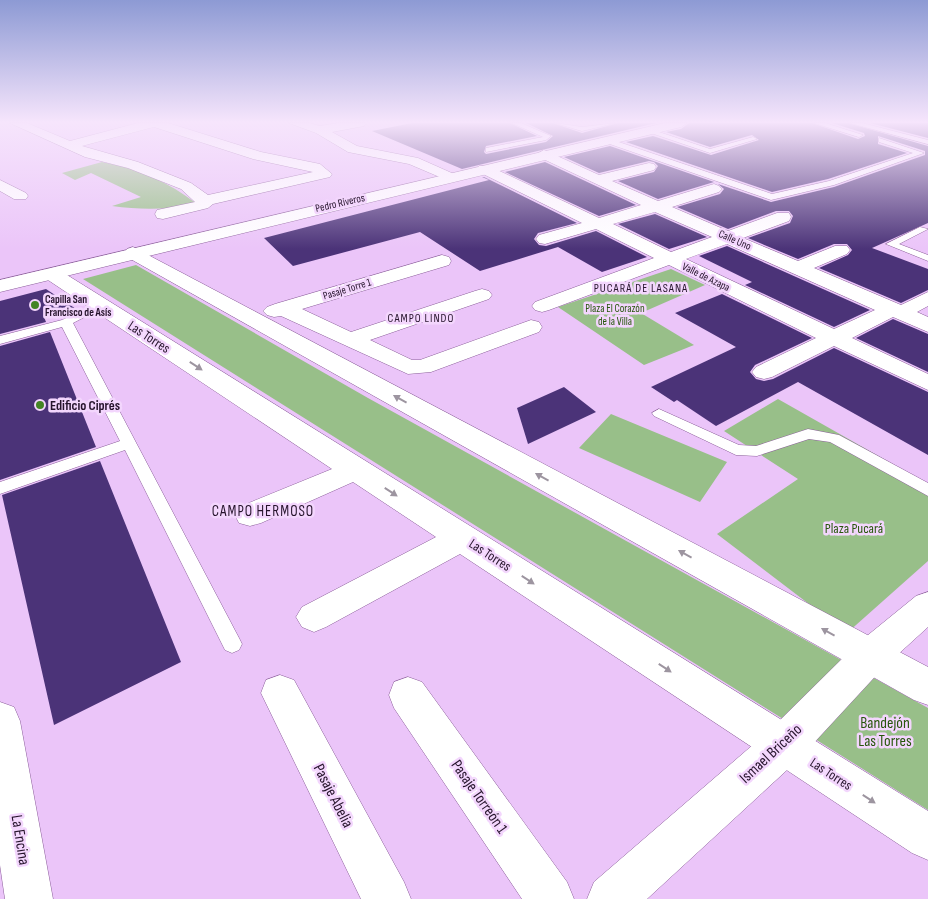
<svg xmlns="http://www.w3.org/2000/svg" width="928" height="899" font-family="'Sofia Sans Condensed',sans-serif">
<rect width="100%" height="100%" fill="#ebc5f9"/>
<!-- green -->
<path fill="#98bf89" d="M102,162c35,6 67,20 95,42 -29,6 -56,6 -85,2l29,-9 -50,-24 -16,7 -13,-7z
M136,265l232,133 560,310v102l-845,-531z
M671,269l34,16 -64,28 53,32 -50,20 -86,-58z
M778,399l150,85v77l-81,72 -130,-99 81,-55 -74,-48z
M611,414l116,48 -27,40 -121,-54z"/>
<!-- building -->
<path fill="#4b3378" d="M412,123h98l27,13 -51,10 -2,6 2,2 60,-12 7,-6 -27,-13h27l29,10 36,-10h38l-194,46 -90,-38z
M689,123h123l46,16 7,-3 -1,-3 -32,-10h16l80,23v77l-56,25 56,21v21l-27,13 -82,-35 29,-13 4,-5 -5,-6h-13l-36,15 -50,-21 42,-15 3,-7 -4,-5h-13l-48,18 -51,-22 43,-13 4,-5 -6,-5 53,18 63,-15 91,-32v-4l-47,-15v8l29,9 -79,26 -56,13 -146,-50 27,-6 58,19 48,-15 -7,-5 -42,12 -44,-15 15,-3z
M870,123h58v15z
M610,146l104,36 -56,17 -40,-18 36,-9 4,-6 -4,-4 -5,-1 -50,12 -35,-16z
M545,162l91,43 -37,11 -94,-44z
M482,177h2l93,46 -39,10 -4,6 5,6 7,1 50,-15 51,26 -45,15 -44,-25 -78,24 -60,-39 -127,34 -29,-28 225,-58z
M655,214l52,23 -38,12 -51,-25z
M727,246l143,64 -36,17 -89,-42 7,-3 -53,-26z
M46,289l30,20 -32,8 2,5 -46,12v-33z
M722,294l90,44 -57,27 -5,7 6,7 8,2 9,-2 61,-31 94,44v63l-130,-73 -82,44 -39,-26 -3,2 -23,-15 85,-40 -61,-34z
M893,319l35,15v38l-72,-34z
M50,332l46,115 -96,33v-134z
M564,387l32,25 -68,32 -11,-36z
M100,461l81,201 -127,63 -52,-230z"/>
<g fill="none" stroke-linecap="round" stroke-linejoin="round">
<!-- service casing -->
<g stroke="#8b5f9a" stroke-width="1">
<path id="service" d="M512,123h9l30,13 -5,4 -60,12v-4l57,-11z
M555,123l27,4 34,-4 -34,8z
M814,123h11l38,12 -4,2z
M850,123h12l66,17v4z
M650,129l60,20 43,-12 4,2 -47,14 -62,-21z
M607,138l165,56 57,-13 84,-28 -34,-11v-4l45,15 -90,32 -63,15 -167,-58z
M920,227l8,2 -29,15 29,11v6l-42,-17z
M100,302l6,3 -2,2 -31,16 166,315 3,6 -3,6 -7,3 -7,-3 -100,-200 -125,44v-12l120,-41 -58,-114 -62,17v-8l62,-16z
M659,409l80,36 17,1 52,-17 31,6 89,48v13l-98,-54 -21,-3 -52,17 -21,-1 -82,-39 -2,-3z"/>
</g>
<!-- minor casing -->
<g stroke="#8b5f9a" stroke-width="1">
<path id="minor" d="M10,123h17l43,18 68,-18h30l93,29 59,12 12,10 -2,3 -117,27 -5,4 -45,11 -6,-1 -2,-4 2,-4 38,-8 -14,-13 -53,-21 -43,-11zM154,127l99,32 60,13 -105,23 -17,-12 -53,-21 -56,-16z
M289,123h20l11,3 18,-3h28l-2,3 -32,6 25,14 61,12 36,16 2,3 -7,4 -40,-17 -61,-12 -32,-19z
M544,150l55,25 50,-12 5,1 2,3 -2,3 -42,11 46,20 56,-17 5,2 3,3 -3,3 -47,15 56,24 49,-18h12l2,4 -2,4 -46,17 55,23 37,-15h12l3,4 -3,4 -33,14 87,37 27,-13v14l-11,6 11,5v15l-35,-15 -41,21 76,36v16l-94,-44 -62,31 -8,2 -8,-2 -4,-5 4,-5 60,-29 -147,-73 -120,45 -7,2 -7,-2 -3,-4 3,-4 119,-44 -58,-29 -51,15 -6,-1 -3,-4 3,-4 43,-12 -103,-51 -2,-3 2,-3h10l110,52 42,-13 -102,-48 -2,-3zM655,212l57,25 -41,15 -58,-28zM727,244l148,66 -41,19 -148,-70z
M0,180l26,13 2,3 -2,3h-12l-14,-8z
M133,247l795,420v38l-14,-5 -787,-443 -3,-4 3,-4z
M442,255l7,2 2,4 -2,4 -147,44 49,23 124,-41 7,-2 7,2 3,4 -3,4 -119,41 42,20h8l111,-40 8,2 3,5 -3,5 -108,40 -23,2 -127,-58 -7,1 -7,-2 -4,-4 4,-4 8,-3z
M52,268l7,2 869,541v49l-16,-7 -452,-299 -134,73 -12,5 -12,-5 -6,-10 6,-10 134,-70 -83,-55 -92,41 -11,3 -11,-3 -4,-8 4,-8 93,-38 -287,-191 -3,-4 3,-4z
M280,675l14,5 110,202 7,17h-50l-100,-206 5,-13z
M408,677l14,5 145,200 7,17h-52l-128,-191 -5,-13 5,-13z
M0,702l14,5 6,14 33,178h-48l-5,-34z"/>
</g>
<!-- tertiary casing -->
<g stroke="#8b5f9a" stroke-width="1">
<path id="tertiary" d="M665,123h22l-6,4 -681,165v-12z
M928,592v35l-45,41 -84,91 -152,140h-60l7,-17 175,-151 88,-87 59,-48z"/>
</g>
<!-- service -->
<use href="#service" fill="#fff" fill-rule="evenodd"/>
<!-- minor -->
<use href="#minor" fill="#fff" fill-rule="evenodd"/>
<!-- tertiary -->
<use href="#tertiary" fill="#fff" fill-rule="evenodd"/>
</g>
<!-- one-way arrows -->
<defs><path id="oneway-solid" d="M-6-.8H1V-3.2L6.5 0L1 3.2V.8H-6Z" transform="scale(1.25)"/></defs>
<g fill="#9d95a0">
<use href="#oneway-solid" transform="translate(196 366) rotate(33)"/>
<use href="#oneway-solid" transform="translate(400 399) rotate(-151)"/>
<use href="#oneway-solid" transform="translate(542 477) rotate(-151)"/>
<use href="#oneway-solid" transform="translate(391 492) rotate(33)"/>
<use href="#oneway-solid" transform="translate(685 554) rotate(-151)"/>
<use href="#oneway-solid" transform="translate(528 580) rotate(33)"/>
<use href="#oneway-solid" transform="translate(828 632) rotate(-151)"/>
<use href="#oneway-solid" transform="translate(665 668) rotate(33)"/>
<use href="#oneway-solid" transform="translate(869 799) rotate(33)"/>
</g>
<!-- sky -->
<linearGradient id="sky" x2="0" y2="1"><stop stop-color="#8d9ad4"/><stop offset="0.49" stop-color="#f6e5fc"/><stop offset="1" stop-color="#f6e5fc" stop-opacity="0"/></linearGradient>
<rect width="928" height="249" fill="url(#sky)"/>
<!-- markers -->
<g fill="#448425" stroke="#f3d6fd" stroke-width="2">
<circle cx="35" cy="305" r="5"/>
<circle cx="40" cy="405" r="5"/>
</g>
<g text-anchor="middle" dominant-baseline="central" stroke-width="5" stroke-linejoin="round" paint-order="stroke">
<!-- far-street labels -->
<g font-size="11" fill="#26142c" stroke="#f3d6fd">
<text transform="translate(340 203) rotate(-13)">Pedro Riveros</text>
<text transform="translate(735 240) rotate(24)">Calle Uno</text>
<text transform="translate(706 277) rotate(26)">Valle de Azapa</text>
<text transform="translate(347 289) rotate(-17)">Pasaje Torre 1</text>
</g>
<!-- far-poi labels -->
<g font-size="11" font-weight="bold" fill="#26142c" stroke="#f3d6fd" text-anchor="start">
<text x="45" y="299">Capilla San<tspan x="45" dy="13">Francisco de Asís</tspan></text>
</g>
<!-- far-park labels -->
<g font-size="11" fill="#26560b" stroke="#f3d6fd">
<text x="615" y="308">Plaza El Corazón<tspan x="615" dy="13">de la Villa</tspan></text>
</g>
<!-- far-neighbourhood labels -->
<g font-size="12" letter-spacing="1" fill="#26142c" stroke="#f3d6fd">
<text x="641" y="288">PUCARÁ DE LASANA</text>
<text x="421" y="318">CAMPO LINDO</text>
</g>
<!-- street labels -->
<g font-size="14" fill="#26142c" stroke="#f3d6fd">
<text transform="translate(149 337) rotate(33)">Las Torres</text>
<text transform="translate(490 555) rotate(33)">Las Torres</text>
<text transform="translate(831 774) rotate(33)">Las Torres</text>
</g>
<!-- poi labels -->
<g font-size="14" font-weight="bold" fill="#26142c" stroke="#f3d6fd" text-anchor="start">
<text x="50" y="405">Edificio Ciprés</text>
</g>
<!-- park labels -->
<g font-size="14" fill="#26560b" stroke="#f3d6fd">
<text x="854" y="528">Plaza Pucará</text>
</g>
<!-- neighbourhood labels -->
<g font-size="15" letter-spacing="1" fill="#26142c" stroke="#f3d6fd">
<text x="263" y="511">CAMPO HERMOSO</text>
</g>
<!-- near-park labels -->
<g font-size="16" fill="#26560b" stroke="#f3d6fd">
<text x="885" y="723">Bandejón<tspan x="885" dy="18">Las Torres</tspan></text>
</g>
<!-- near-street labels -->
<g font-size="16" fill="#26142c" stroke="#f3d6fd">
<text transform="translate(771 754) rotate(-43)">Ismael Briceño</text>
<text transform="translate(333 796) rotate(63)">Pasaje Abelia</text>
<text transform="translate(479 797) rotate(55)">Pasaje Torreón 1</text>
<text transform="translate(20 840) rotate(81)">La Encina</text>
</g>
</g>
</svg>
